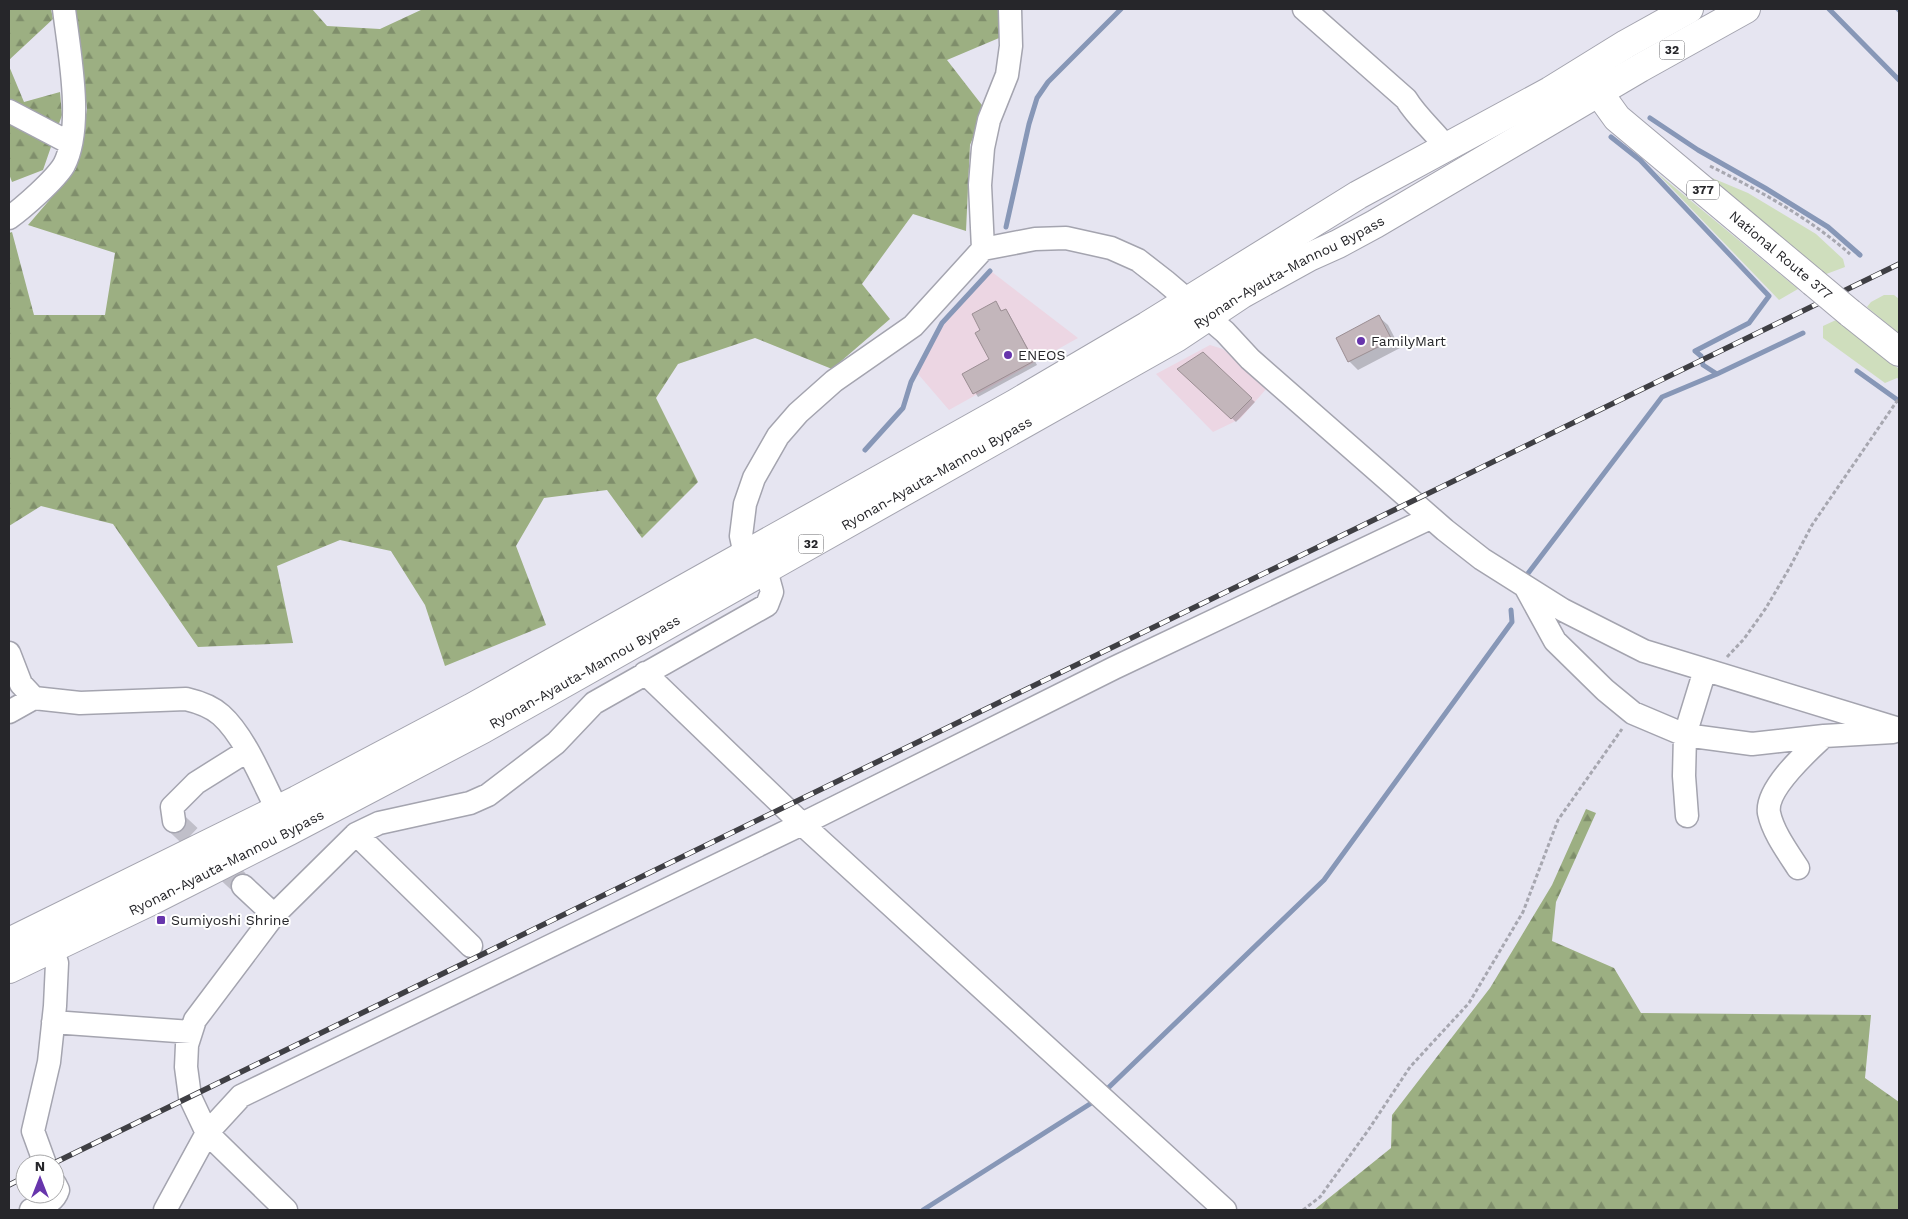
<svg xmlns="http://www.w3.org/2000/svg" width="1908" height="1219" font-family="'Work Sans',sans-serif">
<defs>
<pattern id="forest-firs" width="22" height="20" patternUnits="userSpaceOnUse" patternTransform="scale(1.25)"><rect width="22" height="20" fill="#9caf82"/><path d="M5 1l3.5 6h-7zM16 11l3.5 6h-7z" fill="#7f8e6b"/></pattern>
</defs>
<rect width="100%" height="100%" fill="#e6e5f1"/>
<!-- commercial -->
<path fill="#ecd6e3" d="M992,272l86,66 -129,72 -31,-36 21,-43 16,-21z
M1210,345l13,4 44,39 -27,31 -27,13 -57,-58z"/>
<!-- green -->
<path fill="#cfdebd" d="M1693,170l55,23 68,41 27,25 2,8 -24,9z
M1656,172l142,117 -19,11z
M1884,295h10l5,4v35l-32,-27 4,-5z
M1836,320l63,49v10l-2,-1 -12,5 -62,-45v-12z"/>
<!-- forest -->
<path fill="url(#forest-firs)" d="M9,9h42l2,10 -44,41z
M74,9h238l15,17 53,3 43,-20h579l-3,29 -52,22 38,49 -15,36 -4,86 -53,-17 -51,70 28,35 -58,50 -77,-31 -77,26 -22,34 42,84 -56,56 -35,-48 -63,8 -28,48 30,79 -101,41 -20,-61 -34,-54 -51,-11 -63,26 16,77 -95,4 -85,-123 -72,-18 -32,20v-293l3,-1 22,83h71l10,-62 -87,-28 48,-56 11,-60z
M9,66l15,36 36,-10 2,23 -19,55 -31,12 -3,-8z
M1586,809l10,4 -40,89 -4,39 62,27 27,45 230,2 -6,63 34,24v108h-585l77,-62 1,-33 98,-127 62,-103z"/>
<!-- shadow -->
<path fill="#0003" d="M996,302l6,10 4,-2 3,4 28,51 -59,32 -14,-23 27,-15z
M1379,317l9,8 12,23 -42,22 -9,-9 -12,-23z
M1203,354l52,48 -19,20 -57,-53z"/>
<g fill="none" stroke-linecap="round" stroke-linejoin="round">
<!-- stream -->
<path stroke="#8797b7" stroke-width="5" d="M1829,9l70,71
M1898,9l1,1
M1650,118l48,32 67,38 63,39 32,28
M1611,137l29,23 129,136 -20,27 -54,28 6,5 2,9 14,9 86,-41
M1006,227l23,-103 8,-26 11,-16 73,-73
M1857,371l42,30
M865,450l38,-42 8,-26 31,-59 48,-52
M1526,576l136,-179 55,-23
M1106,1090l218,-210 188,-258 -1,-12
M923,1210l170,-108"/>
</g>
<!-- building -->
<path fill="#c3b6bb" stroke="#9b8e93" d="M996,301l5,10 5,-2 28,52 -61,33 -11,-20 27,-15 -14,-26 5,-3 -8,-16z
M1379,315l13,25 -44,22 -12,-24z
M1203,352l49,46 -21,21 -54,-50z"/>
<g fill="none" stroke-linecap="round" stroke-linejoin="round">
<!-- minor-tunnel -->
<path stroke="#c0bfc9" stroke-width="22" stroke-dasharray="22 11" stroke-linecap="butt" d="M174,821l69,65"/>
<!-- minor casing -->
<g stroke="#a4a4af" stroke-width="25">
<path id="minor" d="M1304,9l102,90c11,18 28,32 40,48
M9,111l61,32
M9,218c14,-10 46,-38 55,-53 20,-38 5,-114 0,-156
M983,249l52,-10 31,-1 45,10 27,12 27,21 60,51 25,27 195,171 37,29 81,51 81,41 255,78
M745,555l-4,-19 4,-32 9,-26 24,-42 20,-23 36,-32 79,-55 70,-77 -3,-64 3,-37 6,-28 18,-45 4,-29 -1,-37
M1526,588l29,53 50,49 28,23 52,22 67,9 72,-8 69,-4
M9,653l12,31 13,14 46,5 106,-4c13,3 25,7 35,16 27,24 46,78 64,110
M645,673l157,151 423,386
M9,712l25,-14
M1687,816l-3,-40 1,-41 20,-65
M174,821l-2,-14 24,-24 51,-32
M356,834l23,-11 91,-20 18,-8 68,-52 38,-40 173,-98 5,-13 -6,-22
M1798,868c-11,-17 -25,-36 -29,-55 -4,-24 39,-62 55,-77
M243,886l31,29
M53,1022l138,10
M45,1164l-12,-33 16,-69 6,-56 2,-43 -5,-16
M31,1210c11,-5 23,-7 27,-20l-3,-6
M165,1210l42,-77 34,-37 561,-272 312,-156 316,-150
M286,1210l-79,-77 -17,-36 -4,-30 1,-22 8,-25 79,-105 82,-81 115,112"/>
</g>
<!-- highway casing -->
<g stroke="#a4a4af" stroke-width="30">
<g id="highway">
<path d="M1590,78l9,15 18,25 196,164"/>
<path d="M1850,313l49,39"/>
<path d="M9,942l288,-142 174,-92 545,-305 131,-77 211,-131 192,-104 76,-47 63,-35"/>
<path id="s1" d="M9,969l142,-68 138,-70 194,-102 693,-391 66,-44 67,-37 29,-13 37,-20 265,-156 106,-59"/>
</g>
</g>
<!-- path -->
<path stroke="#a7a7b0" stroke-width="3" stroke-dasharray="4 2.5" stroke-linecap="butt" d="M1710,166c50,25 98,51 140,88
M1727,657l17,-18 22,-31 24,-41 22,-42 87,-127
M1303,1210l17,-13 49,-68 41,-62 59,-64 54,-91 35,-92 64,-91"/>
<!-- minor -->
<use href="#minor" stroke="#fff" stroke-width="22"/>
<!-- highway -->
<use href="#highway" stroke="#fff" stroke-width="28"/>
<!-- rail casing -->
<g stroke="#3f3f44" stroke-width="5.5">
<path id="rail" d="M52,1164l1847,-900
M9,1185l16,-8"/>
</g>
<!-- rail -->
<use href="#rail" stroke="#fff" stroke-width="4" stroke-dasharray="11" stroke-linecap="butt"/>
<!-- highway-bridge casing -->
<g stroke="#a4a4af" stroke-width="30" stroke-linecap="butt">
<path id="highway-bridge" d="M1813,282l37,31"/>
</g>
<!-- highway-bridge -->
<use href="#highway-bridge" stroke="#fff" stroke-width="28"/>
</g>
<!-- markers -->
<g fill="#6735ac" stroke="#fff" stroke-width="2">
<circle cx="1361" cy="341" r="5"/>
<circle cx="1008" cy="355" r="5"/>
<rect x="156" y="915" width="10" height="10" rx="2.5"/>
</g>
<g text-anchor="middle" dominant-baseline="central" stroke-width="4" stroke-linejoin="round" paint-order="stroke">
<!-- shield labels -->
<g fill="#fff" stroke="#67676a" stroke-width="1">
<rect x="1659.5" y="40.5" width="25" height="19" rx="4"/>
<rect x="1687" y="180.5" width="32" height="19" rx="4"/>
<rect x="798.5" y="534.5" width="25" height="19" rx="4"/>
</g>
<g font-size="12" font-weight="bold" fill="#26262a">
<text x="1672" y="50">32</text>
<text x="1703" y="190">377</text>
<text x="811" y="544">32</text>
</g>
<!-- street labels -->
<g font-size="14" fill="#26262a" stroke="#fff">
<text transform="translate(1781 255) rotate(40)">National Route 377</text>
<text stroke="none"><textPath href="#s1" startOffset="1458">Ryonan-Ayauta-Mannou Bypass</textPath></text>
<text stroke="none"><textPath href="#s1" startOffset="1052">Ryonan-Ayauta-Mannou Bypass</textPath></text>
<text stroke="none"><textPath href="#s1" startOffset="648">Ryonan-Ayauta-Mannou Bypass</textPath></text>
<text stroke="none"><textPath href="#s1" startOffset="242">Ryonan-Ayauta-Mannou Bypass</textPath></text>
</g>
<!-- poi labels -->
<g font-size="14" fill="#26262a" stroke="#fff" text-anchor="start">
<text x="1371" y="341">FamilyMart</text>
<text x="1018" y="355">ENEOS</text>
<text x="171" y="920">Sumiyoshi Shrine</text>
</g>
</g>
<!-- border -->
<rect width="1908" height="1219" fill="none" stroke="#26262a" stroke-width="20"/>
<!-- north arrow -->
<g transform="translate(40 1179)"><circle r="24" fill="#ffffff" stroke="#a8a8aa"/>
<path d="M0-4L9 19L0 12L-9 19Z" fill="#6735ac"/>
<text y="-8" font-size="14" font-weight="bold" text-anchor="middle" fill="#26262a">N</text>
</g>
</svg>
